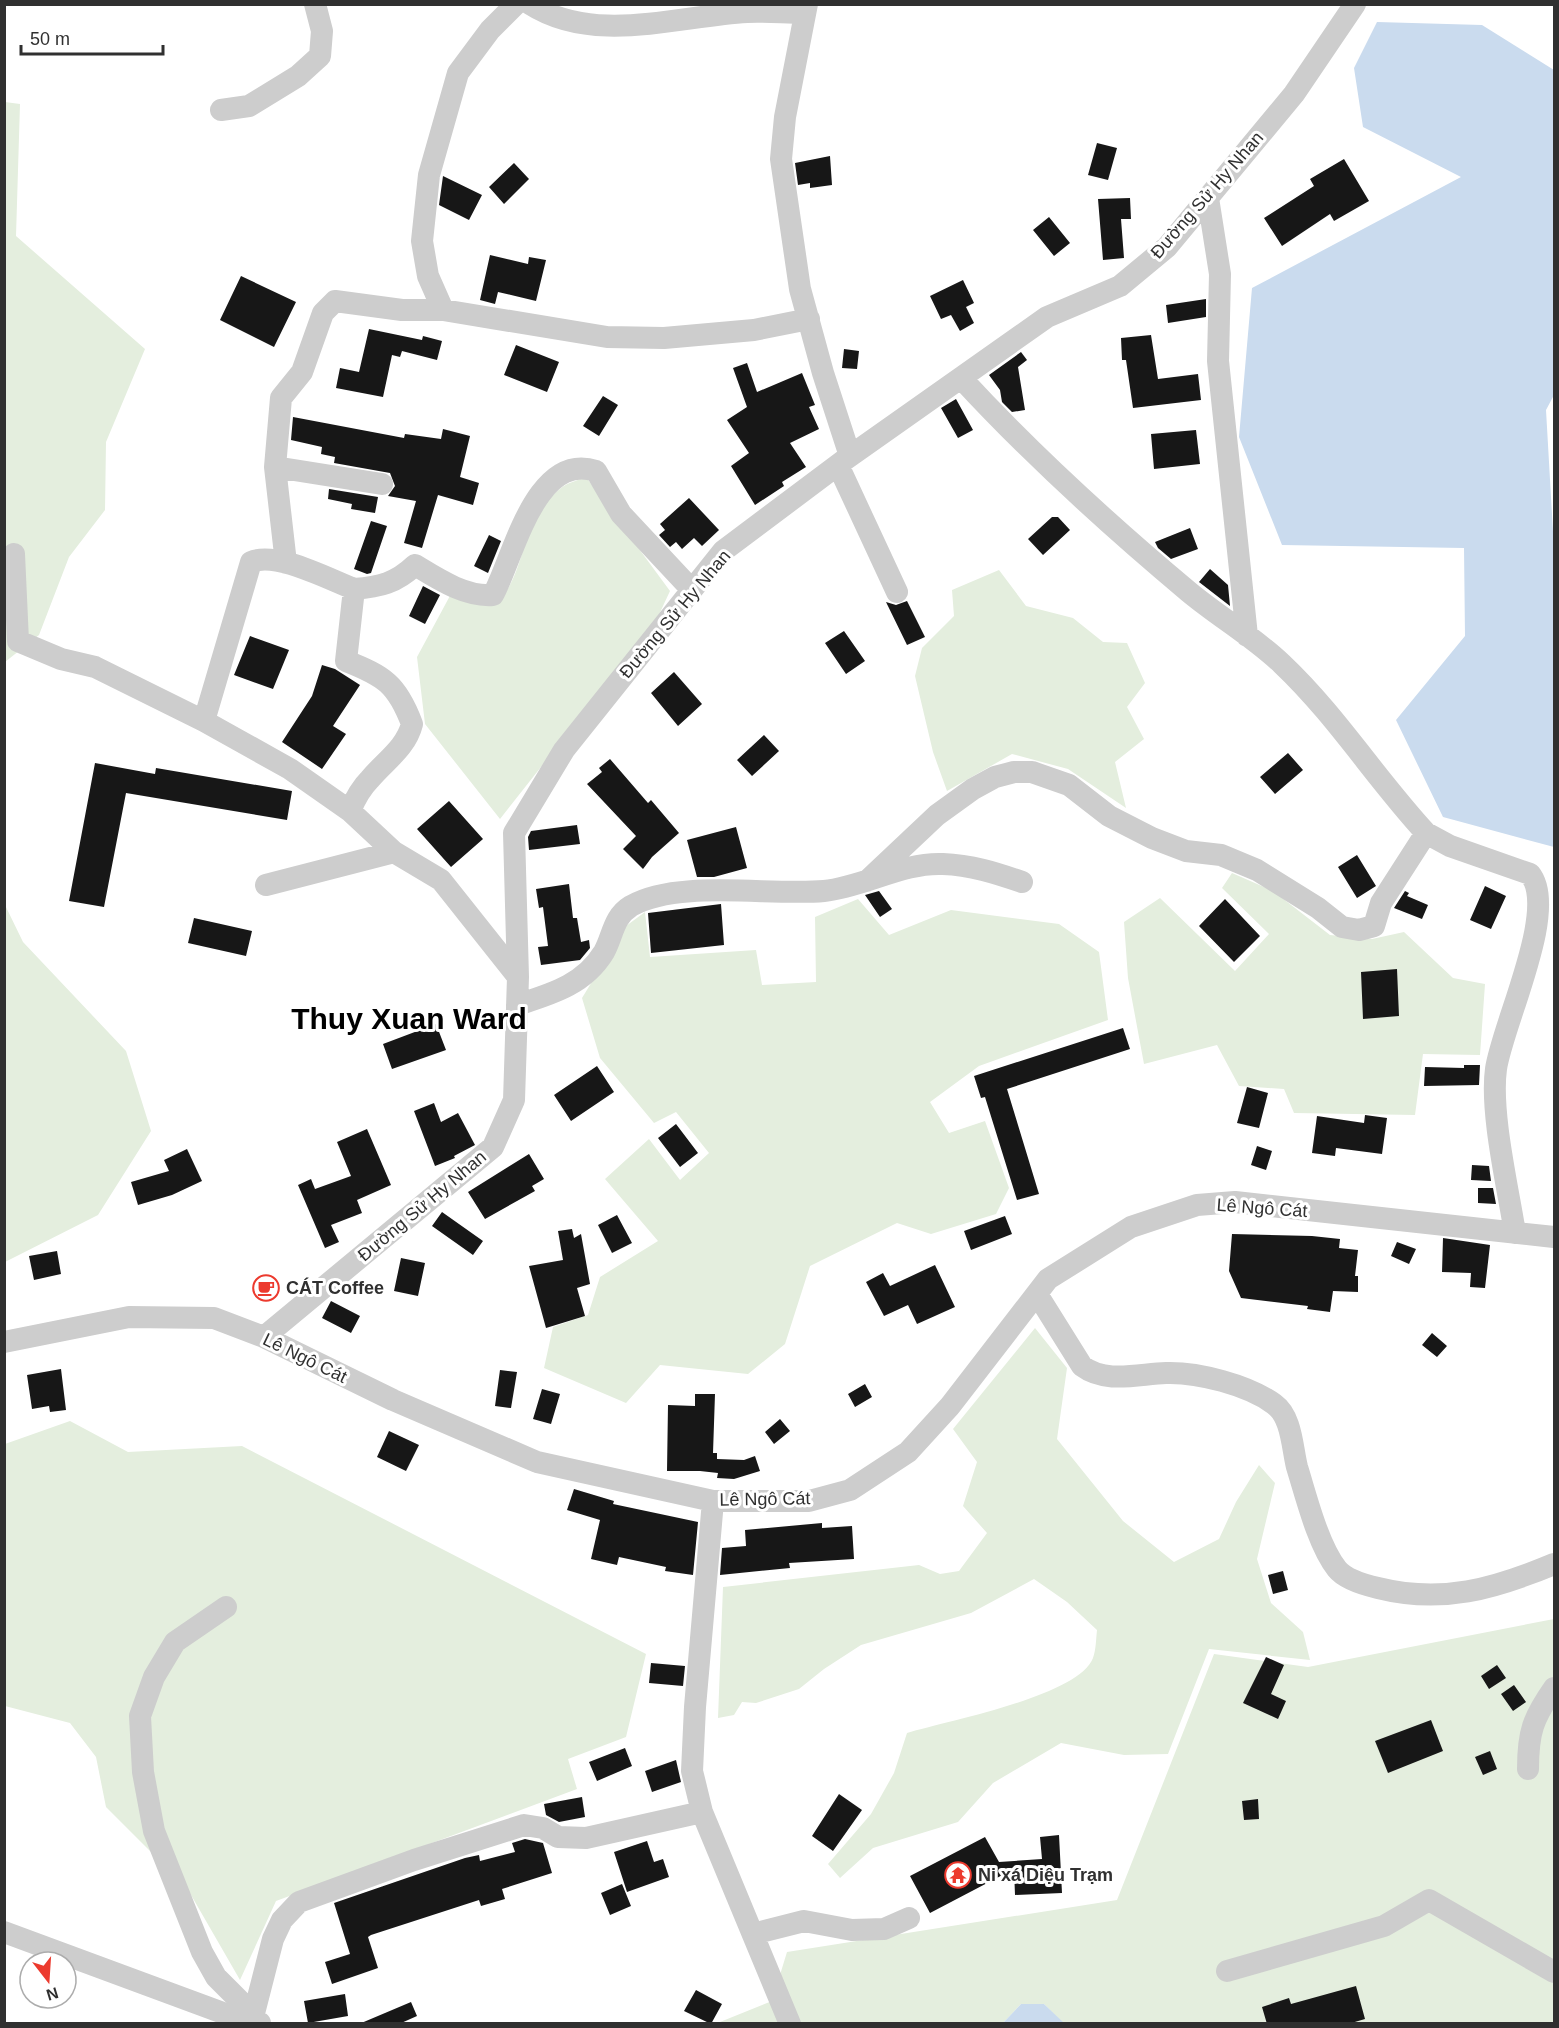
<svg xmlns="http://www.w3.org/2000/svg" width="1559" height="2028" font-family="Helvetica,sans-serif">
<rect width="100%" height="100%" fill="#fff"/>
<!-- green -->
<path fill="#e4eede" d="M5,102l15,2 -4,132 129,113 -39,93 -1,68 -36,47 -30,78 -34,27z
M586,477l84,114 -14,30 -156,198 -75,-95 -8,-67 35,-65 45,12c32,-36 21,-82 64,-116 6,-5 18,-8 25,-11z
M999,570l27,36 47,12 30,24 24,1 18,40 -18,24 17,32 -29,23 11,46 -58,-39 -56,-15 -65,37 -14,-39 -18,-76 7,-28 32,-32 -2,-26z
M1232,873l41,18 57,44 42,4 32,-7 49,46 32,6 -5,71 -57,-1 -8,61 -121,-2 -10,-24 -45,-3 -22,-41 -73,19 -16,-86 -4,-56 36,-24 75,73 34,-37 -47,-46z
M858,899l31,36 62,-25 108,14 40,28 9,68 -129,46 -49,36 19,31 36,-12 24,67 -13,26 -65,20 -34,-11 -87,43 -25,78 -37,30 -88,-9 -34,38 -82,-35 9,-41 35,-12 12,-38 58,-36 -53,-62 44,-40 31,41 29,-27 -33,-41 -22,11 -54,-65 -18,-60 44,-72 19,-14 5,45 106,-7 6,35 54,-3 -1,-65z
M5,905l18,37 103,109 25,80 -53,84 -93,47z
M1035,1328l32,40 -10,71 66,82 51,41 45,-23 17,-37 23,-37 16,18 -18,76 14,44 32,29 7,28 -101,-11 -41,105 -44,1 -63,-12 -68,40 -35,39 -85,26 -33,30 -12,-14 43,-50 23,-41 13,-40c40,-12 172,-37 186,-75 3,-8 3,-19 4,-28l-30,-28 -33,-23 -63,34 -110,32 -37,24 -25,20 -43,14 -14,-1 -8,13 -16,3 5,-131 196,-22 21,9 19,-3 28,-38 -24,-27 14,-44 -24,-33z
M70,1421l58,31 114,-6 404,208 -20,83 -58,22 9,30 -301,112 -36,79 -53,-92 -81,-81 -10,-50 -26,-34 -65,-17v-262z
M1554,1619v404l-490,1 -20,-20h-23l-18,19 -288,1 57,-23 15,-49 330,-52 97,-246 94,13z"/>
<!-- water -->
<path fill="#cadbee" d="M1377,22l105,3 72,45v325l-8,15 8,139v298l-111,-30 -47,-97 69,-84 -1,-88 -182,-3 -43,-108 13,-149 209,-111 -98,-50 -9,-59z
M1021,2004h23l20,19h-61z"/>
<!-- building -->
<path fill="#171717" d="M1097,143l20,5 -9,32 -20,-5z
M830,156l2,29 -22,3v-5l-12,2 -3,-22z
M1344,159l25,42 -35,20 -4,-7 -48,32 -18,-28 50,-32 -4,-7z
M514,163l15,16 -25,25 -15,-17z
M443,176l39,19 -13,25 -30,-15z
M1130,198l1,21h-10l3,39 -21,2 -5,-61z
M1049,217l21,26 -16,13 -21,-26z
M490,255l38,9 1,-7 17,3 -10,41 -38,-9 -3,12 -15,-4z
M241,276l55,26 -22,45 -54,-27z
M963,280l11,23 -8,4 8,16 -14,8 -9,-16 -10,4 -11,-23z
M1206,299v18l-38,6 -2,-18z
M369,329l53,11 1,-4 19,5 -5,19 -35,-9 -2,6 -8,-2 -9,42 -47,-9 4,-20 19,4z
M1151,335l7,44 40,-5 3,26 -68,8 -7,-48h-4l-1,-22z
M516,345l43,17 -12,30 -43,-17z
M844,349l15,2 -2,18 -15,-1z
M1021,352l6,8 -9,7 7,43 -13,2 -10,-10 -2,-12 -11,-15z
M747,363l10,29 45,-19 13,32 -6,2 10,22 -29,14 16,24 -24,15 2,4 -29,19 -24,-39 18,-13 -22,-33 20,-13 -14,-39z
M603,396l15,9 -19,31 -16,-10z
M956,399l17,31 -15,8 -17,-30z
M293,417l111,21 1,-4 36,5 2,-10 27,7 -10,41 19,6 -6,22 -35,-10 -16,53 -18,-5 12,-42 -28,-5 7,-10 -5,-13 -56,-10 1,-6 -14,-3 1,-7 -31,-7z
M1196,430l4,34 -46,5 -3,-35z
M329,489l49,8 -3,16 -24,-4 1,-5 -24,-5z
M689,498l30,32 -17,16 -8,-8 -12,11 -6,-7 -6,5 -11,-12 6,-5 -5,-6z
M1052,517h6l12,13 -27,25 -15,-16z
M371,521l16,5 -16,47 -4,1 -13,-5z
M1190,528l8,21 -27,10 -13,-11 -3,-6z
M489,535l12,6 -13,32 -14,-7z
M1210,569l18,16 2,21 -31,-24z
M423,586l17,9 -15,29 -16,-8z
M907,601l18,36 -18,8 -21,-43 10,3z
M844,631l21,30 -19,13 -21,-31z
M250,636l39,14 -16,39 -39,-14z
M322,665l13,4 25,16 -27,41 13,8 -24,35 -40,-27 30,-46z
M674,672l28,32 -24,22 -27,-33z
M764,735l15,16 -27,25 -15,-16z
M1288,753l15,17 -28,24 -15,-17z
M610,759l38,44 3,-3 28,33 -27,24 -9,12 -20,-20 13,-13 -49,-52 15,-12 -3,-4z
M95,763l60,11 1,-6 136,23 -5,29 -161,-27 -22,114 -35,-6z
M449,801l34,38 -32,28 -34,-38z
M577,825l3,19 -51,6 -1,-13 3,-6z
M736,827l11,41 -33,9h-17l-10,-37z
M1357,855l19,31 -19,12 -19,-31z
M569,884l4,34h4l4,24 8,-2 1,8 -10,12 -39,5 -3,-18 10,-1 -5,-39 -4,1 -3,-19z
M1485,886l21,10 -15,33 -21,-9z
M879,891l13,18 -12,8 -15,-22z
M1405,891l4,2 -2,3 21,9 -6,14 -28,-11z
M1225,899l35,37 -26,26 -35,-36z
M721,904l3,41 -73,8 -3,-40z
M194,918l58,13 -6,25 -58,-13z
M1397,969l2,47 -36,3 -2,-47z
M436,1024l10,26 -54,19 -9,-25z
M1123,1028l7,21 -123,40 32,105 -22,6 -32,-103 -4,1 -7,-22z
M1464,1065h16l-1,20 -55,1 1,-19 39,1z
M597,1066l17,26 -43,29 -17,-26z
M1247,1087l21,6 -9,35 -22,-5z
M434,1103l7,19 17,-9 17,32 -21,11 1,2 -20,8 -21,-55z
M1365,1115l22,3 -5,36 -46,-6 -1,8 -23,-3 5,-37 47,7z
M676,1124l22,29 -18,14 -22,-29z
M367,1129l24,56 -34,15 5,13 -31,12 8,17 -14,6 -27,-63 13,-6 4,10 36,-13 -14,-34z
M1257,1146l15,5 -6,19 -15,-5z
M187,1149l15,32 -30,14 -34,10 -7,-23 38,-11 -5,-11z
M529,1154l15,25 -12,7 3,5 -50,28 -17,-27z
M1472,1165l17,1 2,15 -20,-1z
M1478,1188h15l3,16 -18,-1z
M442,1212l41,29 -10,14 -41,-29z
M617,1215l15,28 -20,10 -14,-28z
M1005,1216l7,18 -41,16 -7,-19z
M572,1229l2,9 7,-4 9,50 -13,4 8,28 -39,12 -17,-62 34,-6 -5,-29z
M1232,1234l80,2 28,3 -1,9 19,2 -3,26h3v16l-25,-1 -3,21 -23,-3 1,-3 -67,-8 -12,-27z
M1443,1238l47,7 -5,43 -15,-1 1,-14 -29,-1z
M1397,1242l19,7 -7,15 -18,-8z
M57,1251l4,23 -27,6 -5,-24z
M401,1258l24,5 -7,33 -24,-5z
M935,1265l20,42 -38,17 -9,-19 -24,11 -18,-34 17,-9 7,13z
M331,1301l29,15 -9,17 -29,-15z
M1432,1333l15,13 -10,11 -15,-12z
M61,1369l5,41 -16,2 -1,-6 -17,3 -5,-34z
M500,1370l17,2 -6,36 -16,-2z
M865,1384l7,13 -17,10 -7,-13z
M542,1389l18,5 -9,30 -18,-5z
M695,1394h20l-2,59h4v6l27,1 11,-4 5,15 -26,8 -17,-1 1,-5 -18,-2h-33l1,-66 27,1z
M780,1419l10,12 -16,13 -9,-12z
M389,1431l30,14 -13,26 -29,-14z
M574,1489l40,12 -1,3 85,18 -5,53 -28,-4 1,-4 -47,-10 -2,8 -26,-6 9,-39 -33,-10z
M822,1523v5l30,-2 2,33 -65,4 1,5 -70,7 2,-27 24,-2 -1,-16z
M1283,1571l5,19 -15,4 -5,-19z
M1266,1657l18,8 -13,29 15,7 -8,18 -35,-16z
M651,1663l34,3 -2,20 -34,-3z
M1497,1665l9,13 -17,11 -8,-13z
M1514,1685l12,17 -13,9 -12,-17z
M1431,1720l12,31 -55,22 -13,-32z
M625,1748l7,18 -35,15 -8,-19z
M1490,1751l7,18 -14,6 -8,-18z
M676,1760l5,22 -29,10 -7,-21z
M839,1794l23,16 -29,41 -21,-15z
M582,1797l3,20 -26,5 -13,-7 -2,-11z
M1258,1799l1,20 -15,1 -2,-19z
M1059,1835l3,58 -47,2 -1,-26 -84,44 -20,-37 75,-39 14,25 43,-3 -2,-22z
M525,1839l18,4 9,30 -50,16 3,10 -24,7 -2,-6 -108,35 -3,2 10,31 -46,16 -7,-22 25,-8 -16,-51 131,-45 14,-3 1,6 35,-9 -3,-9z
M647,1841l7,21 9,-3 6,18 -42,15 -13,-40z
M622,1884l9,22 -21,9 -9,-22z
M1356,1986l9,33 -17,5h-81l-5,-17 27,-9 2,6z
M696,1990l26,14 -11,20 -27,-13z
M345,1994l3,22 -40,7 -4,-22z
M411,2002l6,14 -18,8h-40z"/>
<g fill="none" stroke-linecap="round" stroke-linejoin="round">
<!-- minor -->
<path stroke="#cdcdcd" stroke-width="22" d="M530,4c64,41 147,12 217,8 19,-1 38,1 56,1
M807,4l-22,113 -4,42 19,130 23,84 27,83
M221,110l28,-4 49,-30 22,-20 2,-25 -7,-27
M1208,198l12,76 -2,87 29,275
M443,310l-15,-34 -6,-35 7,-66 29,-102 32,-43 26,-26
M961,378c71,77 148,147 228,214 30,25 65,45 93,72 54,51 94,115 144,169l24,13 80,28c29,36 -28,151 -34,195 -6,43 12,119 19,164
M838,465l59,127
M275,467l107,17
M14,554l4,87 43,18 34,8 109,54
M286,563l-11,-96 6,-69 21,-26 21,-59 12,-12 67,9h41l164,27 57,1 90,-8 55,-11
M354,589c-26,-10 -78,-38 -103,-27l-47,159 86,48 60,42 44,41 47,28 77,97
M350,811c5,-12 11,-23 20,-32 15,-18 36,-31 42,-55 -15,-40 -28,-48 -66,-63l8,-72c26,-2 42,-6 61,-24 23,14 50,32 78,30 20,-36 42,-144 103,-124l25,43 71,76
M867,881l70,-66 36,-26 22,-12 19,-5h18l37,13 40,31 43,22 34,13 35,4 36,15 61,38 24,19 17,3 15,-4 7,-23 45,-70
M266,885l128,-33
M517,1005c34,-11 67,-20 87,-53 9,-16 9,-35 27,-46 47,-27 139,-10 193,-15 40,-4 79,-29 119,-27 28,1 53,9 79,18
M1037,1294l45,72c24,18 56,8 84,7 32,-1 82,12 108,31 18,13 18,43 23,63 9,29 21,78 40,102 8,10 28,16 41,19 64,16 116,1 176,-24
M264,1337l229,-190 21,-47 4,-123 -4,-144 50,-83 159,-199 120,-90 204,-144 73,-31 47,-39 127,-153 61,-90
M4,1342l125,-25 85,1 50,19 129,63 144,62 176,39h96l41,-11 58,-38 42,-46 98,-127 83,-52 66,-22 38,-3 319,35
M713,1501l-18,206 -3,64 10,41 88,212
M226,1607l-51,35 -21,35 -14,39 3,56 11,59 48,121 14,25 24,24 12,20 8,2
M1528,1769c0,-37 5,-51 26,-81
M4,1932l249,92
M753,1934l51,-13 48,9 32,-1 25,-11
M1227,1971l157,-45 45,-26 125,72
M252,2021l21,-82 9,-19 17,-18 115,-42 110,-35 19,3 15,9 28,1 116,-26"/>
</g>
<!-- icons -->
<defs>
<g id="cafe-ring" transform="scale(1.35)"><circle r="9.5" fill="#fff" stroke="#ec3a2e" stroke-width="1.5"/><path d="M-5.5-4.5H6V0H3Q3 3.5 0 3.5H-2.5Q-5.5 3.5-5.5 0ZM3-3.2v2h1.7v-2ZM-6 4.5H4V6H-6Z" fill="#ec3a2e"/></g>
<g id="temple-ring" transform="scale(1.35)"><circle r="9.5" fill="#fff" stroke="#ec3a2e" stroke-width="1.5"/><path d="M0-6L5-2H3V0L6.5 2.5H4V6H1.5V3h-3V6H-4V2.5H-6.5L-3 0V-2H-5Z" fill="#ec3a2e"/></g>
</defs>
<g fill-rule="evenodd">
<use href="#cafe-ring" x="266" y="1288"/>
<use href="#temple-ring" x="958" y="1875"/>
</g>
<g text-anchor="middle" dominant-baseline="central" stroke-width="6" stroke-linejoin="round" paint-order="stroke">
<!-- street labels -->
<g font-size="18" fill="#303030" stroke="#fff">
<text transform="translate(1207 195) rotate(-49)">Đường Sử Hy Nhan</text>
<text transform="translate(675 614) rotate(-50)">Đường Sử Hy Nhan</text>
<text transform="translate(422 1206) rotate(-40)">Đường Sử Hy Nhan</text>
<text transform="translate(1262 1208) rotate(4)">Lê Ngô Cát</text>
<text transform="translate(305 1358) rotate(26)">Lê Ngô Cát</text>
<text transform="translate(765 1499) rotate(-1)">Lê Ngô Cát</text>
</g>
<!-- poi labels -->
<g font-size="18" font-weight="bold" fill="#303030" stroke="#fff" text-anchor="start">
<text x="286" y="1288">CÁT Coffee</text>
<text x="978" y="1875">Ni xá Diệu Trạm</text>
</g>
<!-- town labels -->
<g font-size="30" font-weight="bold" fill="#000" stroke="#fff">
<text x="409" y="1018">Thuy Xuan Ward</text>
</g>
</g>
<!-- border -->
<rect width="1559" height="2028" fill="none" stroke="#303030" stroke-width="12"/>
<!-- north arrow -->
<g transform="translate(48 1980) rotate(163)"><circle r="28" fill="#ffffff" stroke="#acacac" stroke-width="1.5"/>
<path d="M0-4.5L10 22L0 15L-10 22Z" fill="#ec3a2e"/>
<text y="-9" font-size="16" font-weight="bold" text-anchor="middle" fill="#303030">N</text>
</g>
<!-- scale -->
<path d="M21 45v9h142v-9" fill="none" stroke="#303030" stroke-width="3"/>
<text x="30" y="45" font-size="18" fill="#303030" stroke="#ffffff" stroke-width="4.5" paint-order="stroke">50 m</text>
</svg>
